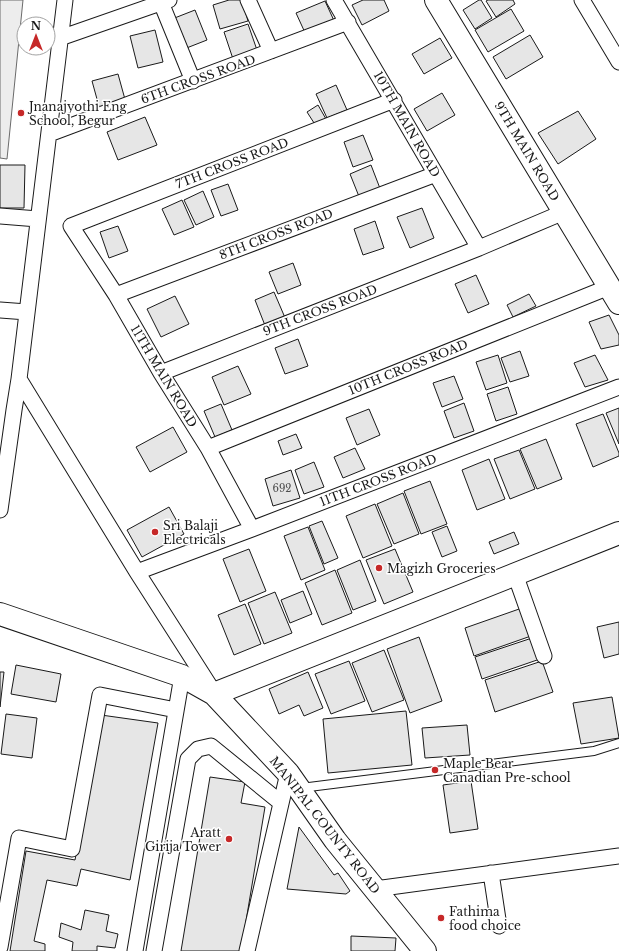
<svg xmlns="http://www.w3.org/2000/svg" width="619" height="951" font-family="'Libre Baskerville',serif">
<rect width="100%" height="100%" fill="#fff"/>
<!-- built -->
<path fill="#ededed" stroke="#6a6a6a" d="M0,0h23l-16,159 -7,-1z"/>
<!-- building -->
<path fill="#e6e6e6" stroke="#1a1a1a" d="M229,0h13l6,21 -28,8 -7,-24z
M363,0h21l5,11 -27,14 -10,-20z
M479,0h2l11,18 -17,11 -12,-19z
M488,0h25l2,4 -19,13 -10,-16z
M325,1l11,24 -29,12 -11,-24z
M511,9l13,22 -36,21 -13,-22z
M195,10l12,30 -23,9 -12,-30z
M248,24l10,29 -24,9 -10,-30z
M155,30l8,32 -25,6 -8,-32z
M530,35l13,22 -37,22 -13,-22z
M440,38l12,20 -28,16 -12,-20z
M118,74l8,29 -26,7 -8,-29z
M336,85l11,25 -20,8 -11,-24z
M442,93l13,22 -28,16 -13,-22z
M318,105l8,14 -10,7 -9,-14z
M578,111l18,28 -38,25 -20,-31z
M145,117l12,28 -39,15 -11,-28z
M363,135l10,25 -20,7 -9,-25z
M0,165h25l-1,43h-24z
M371,165l10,26 -21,8 -10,-25z
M228,184l10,26 -17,6 -10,-26z
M203,191l11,26 -18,8 -12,-25z
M182,200l12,27 -20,8 -12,-26z
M422,208l12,30 -24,10 -13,-31z
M375,221l9,27 -21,7 -9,-26z
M118,226l10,25 -19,7 -9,-26z
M293,263l8,22 -23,9 -9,-22z
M476,275l13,29 -21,9 -13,-29z
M274,292l12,28 -20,8 -11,-28z
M529,294l7,12 -23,11 -6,-12z
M175,296l14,28 -28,13 -14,-28z
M609,315l10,20v10l-18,4 -12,-27z
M298,339l10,27 -23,8 -10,-26z
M520,351l9,25 -19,6 -9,-24z
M498,355l9,28 -21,7 -10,-28z
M595,355l13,25 -23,7 -11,-24z
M238,366l13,28 -27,11 -12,-28z
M454,376l9,23 -21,8 -9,-24z
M508,387l9,27 -21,7 -9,-27z
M464,403l10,28 -20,7 -10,-27z
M221,404l11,26 -17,7 -11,-26z
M619,408v36l-13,-31z
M369,409l11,26 -23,10 -11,-27z
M603,414l16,39v3l-26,11 -17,-43z
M173,427l14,25 -37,20 -14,-25z
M296,434l6,14 -19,7 -5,-14z
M546,439l16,40 -25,10 -17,-40z
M355,448l10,21 -22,9 -9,-21z
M519,450l16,39 -25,10 -16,-40z
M489,459l16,40 -28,11 -15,-40z
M314,462l10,25 -20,7 -9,-24z
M291,470l9,28 -27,8 -8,-27z
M430,481l17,43 -26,10 -17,-43z
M403,493l16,41 -25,10 -17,-40z
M375,504l17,42 -29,12 -17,-42z
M169,507l15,27 -42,23 -15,-27z
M322,521l16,37 -14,6 -15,-38z
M447,526l10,25 -15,6 -10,-25z
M308,527l17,43 -24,10 -17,-44z
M514,532l5,12 -25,10 -5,-12z
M249,549l17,42 -26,11 -17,-43z
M395,549l18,43 -29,12 -18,-44z
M360,560l16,41 -23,9 -16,-40z
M335,570l17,43 -30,12 -17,-42z
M303,591l9,23 -22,9 -9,-23z
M275,592l17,41 -28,11 -16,-41z
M245,604l16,40 -27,11 -16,-40z
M522,608l9,28 -57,20 -9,-28z
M619,622v32l-15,4 -7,-31z
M419,637l23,64 -32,12 -23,-64z
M532,638l8,21 -58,20 -7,-22z
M384,650l20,50 -32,12 -20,-49z
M349,661l16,40 -34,13 -16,-40z
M542,661l11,31 -58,20 -10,-32z
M16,665l45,9 -5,28 -45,-8z
M0,672h4l-4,35z
M308,672l15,36 -19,8 -5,-11 -20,9 -10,-25z
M612,697l7,41 -38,6 -8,-41z
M406,711l6,54 -84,8 -5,-54z
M6,714l31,4 -5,40 -31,-4z
M101,715l57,8 -28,157 -49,-11 -4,17 -30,-6 -13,61 11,3v7h-35l16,-100 49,9z
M467,725l3,30 -45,3 -3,-30z
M210,777l35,5 -4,21 24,4 -24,144h-60z
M471,781l7,48 -28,4 -7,-48z
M299,827l35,48 4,-2 12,18 -4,3 -59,-5z
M85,910l24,5 -3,16 12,3 -3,14 -18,-2v5h-25l1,-9 -14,-5 2,-14 20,7z
M351,936l45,2 -1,13h-44z"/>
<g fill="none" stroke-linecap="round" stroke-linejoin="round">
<!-- lane casing -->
<g stroke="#1a1a1a" stroke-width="10">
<path id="lane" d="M301,788l293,-37 25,-8"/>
</g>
<!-- street casing -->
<g stroke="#1a1a1a" stroke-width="17">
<path id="street" d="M65,0l-46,379 118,193 76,119
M160,0l33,81
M248,0l23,51
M334,0l145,248
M582,0l37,62
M60,38l109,-38
M49,134l299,-112
M0,216l38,3
M116,295l320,-121
M0,310l27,2
M161,373l318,-125 85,-36
M208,448l401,-161
M0,510l14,-100 5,-31
M252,529l-44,-81 -47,-75 -45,-78 -45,-69 323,-126
M137,572l115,-43 367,-142
M515,574l29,82
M491,873l8,53
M375,889l244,-33
M0,947l19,-109 53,11 28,-154 76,15
M135,951l47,-275
M154,951l34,-192 10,-10 13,-3 70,57
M247,951l41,-178"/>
</g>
<!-- secondary casing -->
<g stroke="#1a1a1a" stroke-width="24">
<path id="secondary" d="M436,0l183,303
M0,614l182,62 32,18 74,79 47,67 90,111
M214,694l405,-161"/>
</g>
<!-- lane -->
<use href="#lane" stroke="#fff" stroke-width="8"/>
<!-- street -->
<use href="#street" stroke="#fff" stroke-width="15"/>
<!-- secondary -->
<use href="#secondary" stroke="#fff" stroke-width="22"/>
</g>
<!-- markers -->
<g fill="#c62828" stroke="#fff" stroke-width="1.5">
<circle cx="21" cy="113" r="4"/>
<circle cx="155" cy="532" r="4"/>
<circle cx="379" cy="568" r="4"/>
<circle cx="435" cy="770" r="4"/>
<circle cx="229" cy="839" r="4"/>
<circle cx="441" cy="918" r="4"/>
</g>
<g text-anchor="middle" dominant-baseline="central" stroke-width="3" stroke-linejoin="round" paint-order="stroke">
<!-- number labels -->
<g font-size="10" fill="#4d4d4d">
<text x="282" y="488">692</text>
</g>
<!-- street labels -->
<g font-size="12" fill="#1a1a1a" stroke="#fff">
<text transform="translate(198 79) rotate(-20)">6TH CROSS ROAD</text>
<text transform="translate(407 124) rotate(60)">10TH MAIN ROAD</text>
<text transform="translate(527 151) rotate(59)">9TH MAIN ROAD</text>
<text transform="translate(232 163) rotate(-21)">7TH CROSS ROAD</text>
<text transform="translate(276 234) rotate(-21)">8TH CROSS ROAD</text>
<text transform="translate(320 310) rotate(-21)">9TH CROSS ROAD</text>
<text transform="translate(408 367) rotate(-22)">10TH CROSS ROAD</text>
<text transform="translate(164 376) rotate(59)">11TH MAIN ROAD</text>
<text transform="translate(378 480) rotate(-21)">11TH CROSS ROAD</text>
<text transform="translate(325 825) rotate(52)">MANIPAL COUNTY ROAD</text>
</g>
<!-- poi labels -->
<g font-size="12" fill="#1a1a1a" stroke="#fff" text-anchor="start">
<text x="29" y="106">Jnanajyothi Eng<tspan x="29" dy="14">School, Begur</tspan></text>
<text x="163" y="525">Sri Balaji<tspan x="163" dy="14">Electricals</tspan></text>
<text x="387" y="568">Magizh Groceries</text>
<text x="443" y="763">Maple Bear<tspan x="443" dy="14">Canadian Pre-school</tspan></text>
<text x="221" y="832" text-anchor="end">Aratt<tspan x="221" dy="14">Girija Tower</tspan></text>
<text x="449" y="911">Fathima<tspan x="449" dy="14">food choice</tspan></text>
</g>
</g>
<!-- north arrow -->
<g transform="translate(36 36)"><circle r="19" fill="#ffffff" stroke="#a3a3a3"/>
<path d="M0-3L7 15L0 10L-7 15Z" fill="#c62828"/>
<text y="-6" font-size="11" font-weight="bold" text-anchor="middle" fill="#1a1a1a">N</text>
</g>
</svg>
